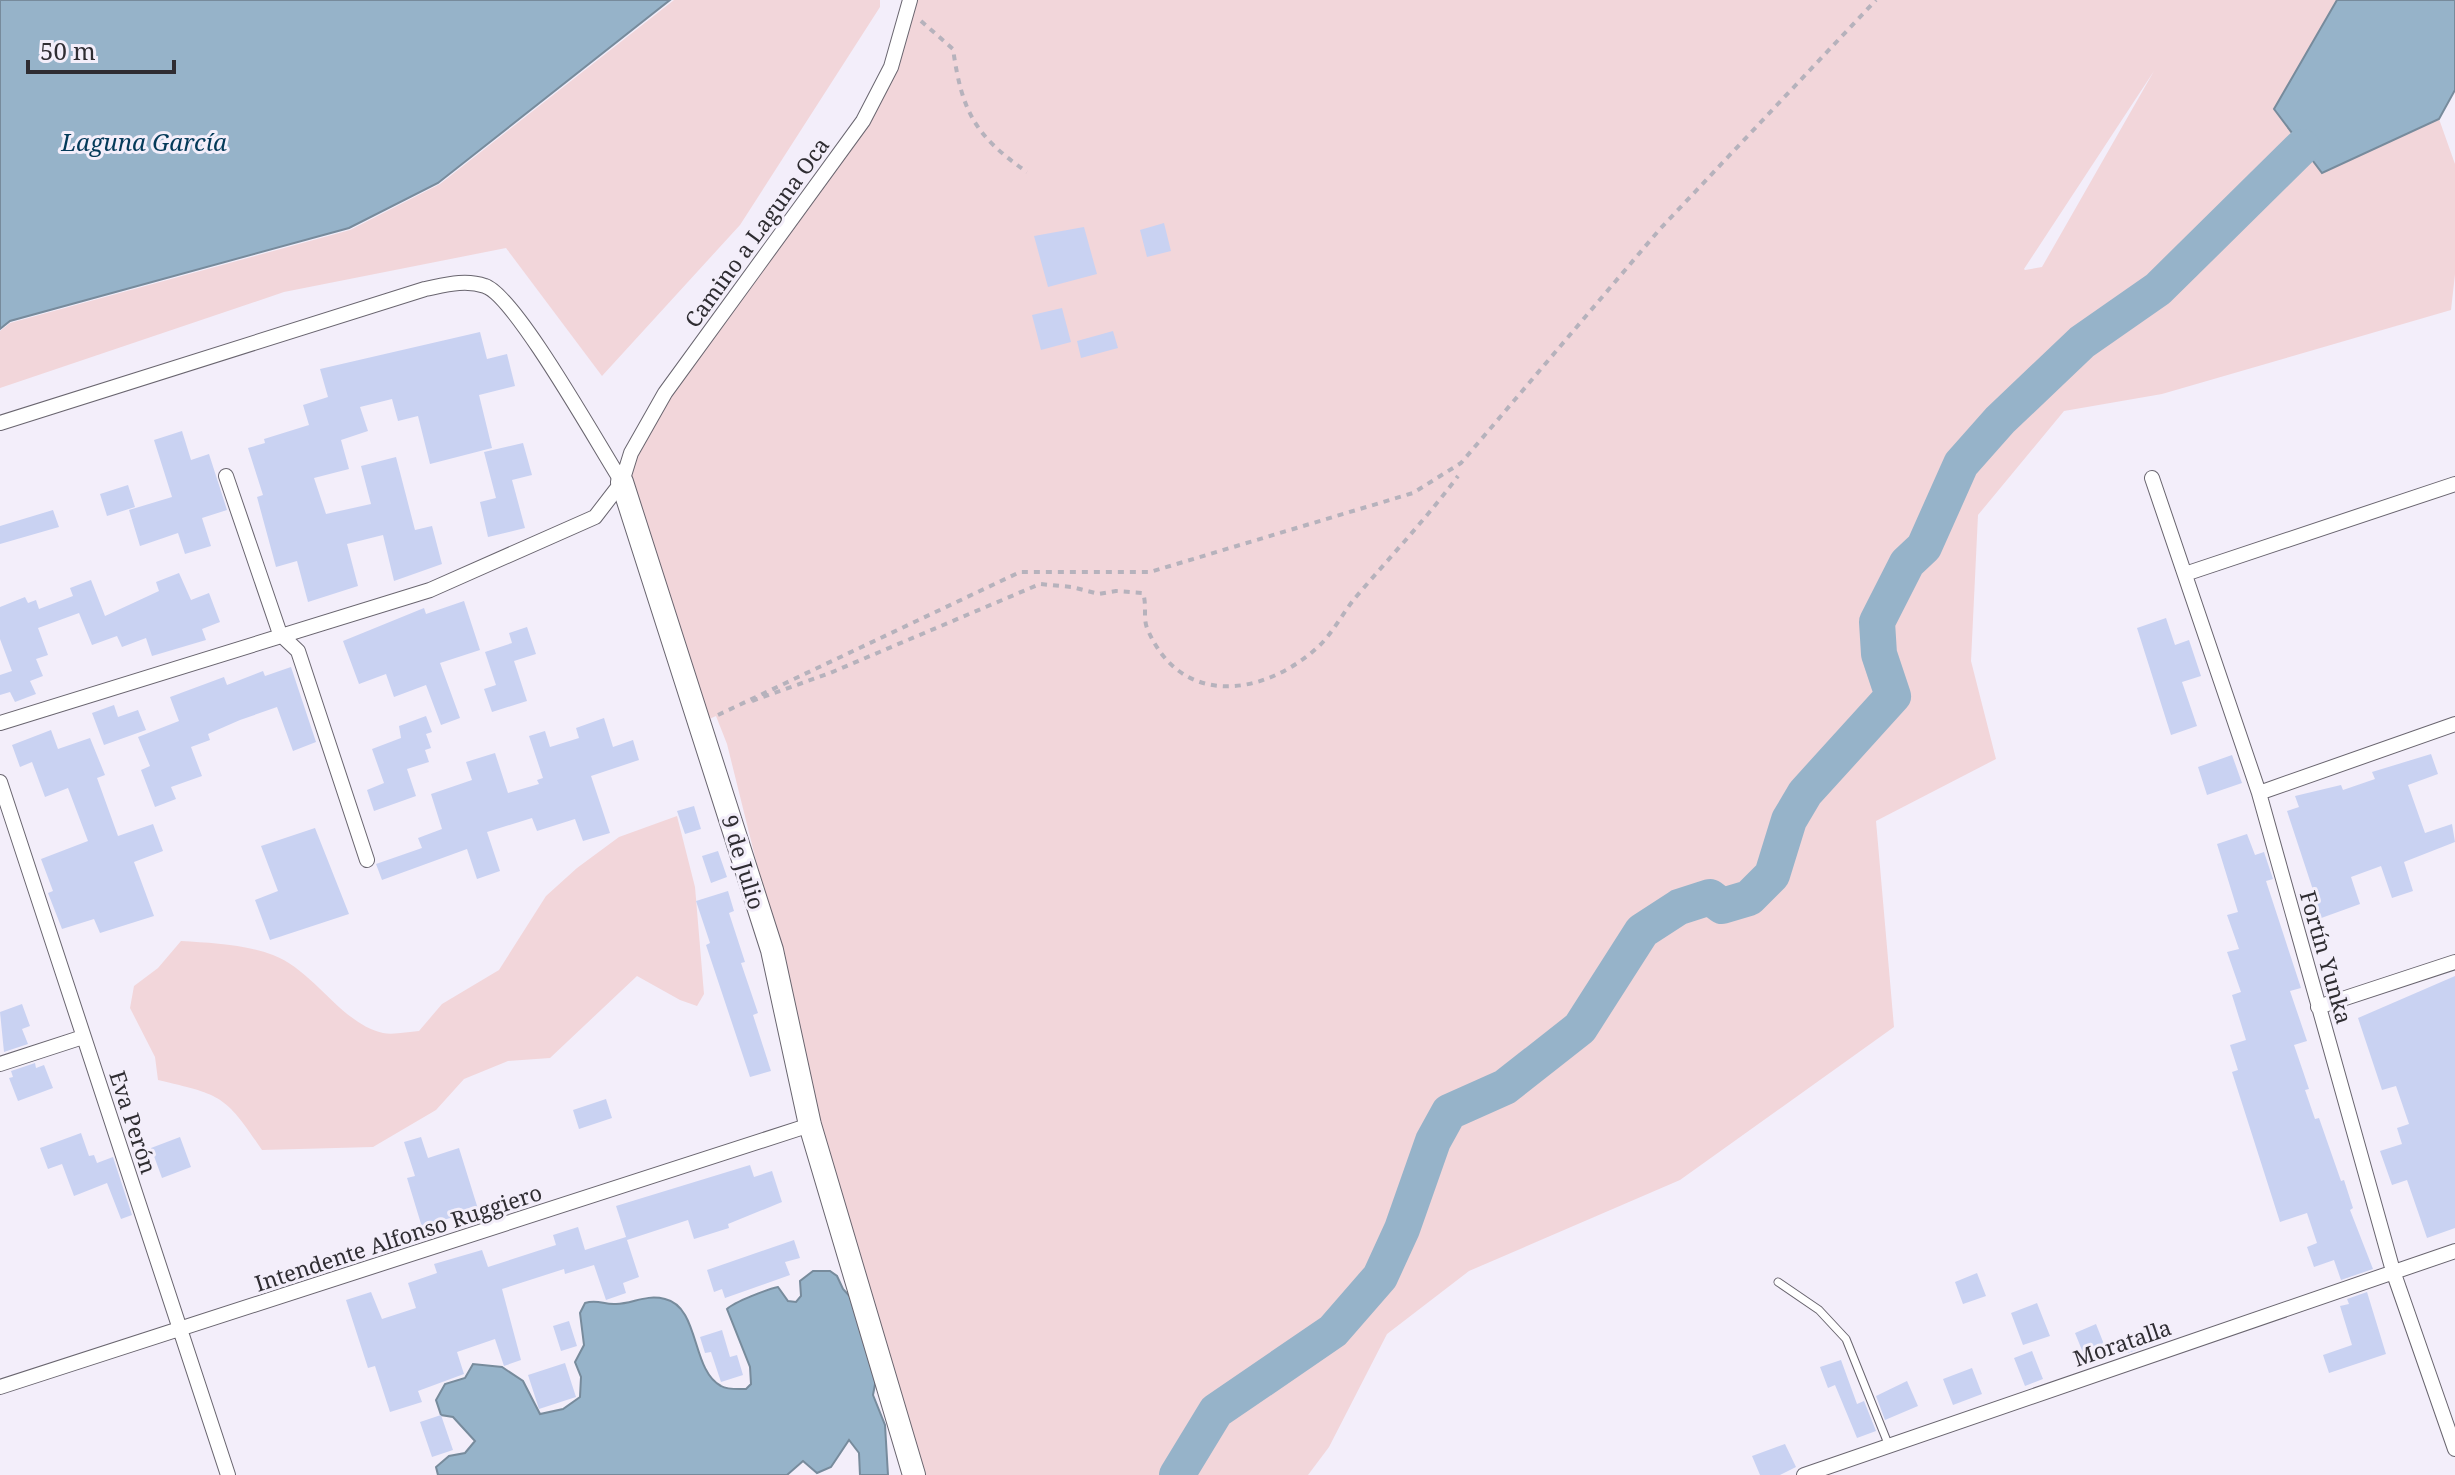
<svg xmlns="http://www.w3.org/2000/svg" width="2455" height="1475" font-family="'Noto Serif',serif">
<rect width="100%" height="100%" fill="#f3eefa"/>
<!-- green -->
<path fill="#f2d6da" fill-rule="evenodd" d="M674,0h206v7l-140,218 -138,151 -96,-128 -222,44 -284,96v-57l10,-8 340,-93 90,-46z
M910,0h1427l-63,109 48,63 117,-53 16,45v110l-4,36 -289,84 -98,17 -86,104 -7,146 25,98 -120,62 18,206 -214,153 -211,91 -82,63 -58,113 -21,28h-393l-86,-287 -10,-74 -92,-370 -11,-28 -16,7 -78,-241 9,-29 232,-332zM2154,71l-112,196 -17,3 -1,-1z
M677,816l18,71 9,107 -7,12 -17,-6 -43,-24 -87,82 -42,3 -44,18 -28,31 -63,37 -111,3c-37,-55 -40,-55 -104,-70l-3,-23 -25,-49 4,-22 24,-18 23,-27c30,2 63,3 92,14 42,16 67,68 110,78 10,2 25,-1 36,-2l23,-27 57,-34 47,-74 31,-28 42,-31z"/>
<!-- water -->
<path fill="#96b3c9" stroke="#778b9c" stroke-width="2" d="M0,0h670l-232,183 -89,45 -339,93 -10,8z
M2337,0h118v90l-16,29 -117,54 -48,-64z
M813,1271h17l7,5 6,13 11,12 22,78 -3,16 12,30 3,50h-28l-1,-22 -10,-13 -18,27 -14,6 -14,-12 -16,14h-349l-2,-8 13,-11 16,-3 10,-12 -22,-24 -12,-2 -5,-15 9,-16 20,-6 8,-14 29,3 21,14 17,33 23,-5 17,-12 1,-20 -6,-15 9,-17 -4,-32 5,-10c13,-4 19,2 31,1 17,0 29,-10 49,-5 35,8 26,71 56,87 7,4 17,3 25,3l5,-5 -1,-17 -23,-58c7,-7 41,-20 51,-22l10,14 8,1 5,-6 -1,-15z"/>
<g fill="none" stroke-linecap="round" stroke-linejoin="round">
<!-- river -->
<path stroke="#96b3c9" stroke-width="36" d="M1177,1475l39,-64 117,-80 47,-54 22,-48 31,-88 16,-29 56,-25 75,-59 62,-97 37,-24 31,-10 12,9 27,-8 23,-23 17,-55 16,-27 88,-97 -14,-42 -2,-32 30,-59 17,-16 37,-83 39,-44 82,-78 76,-53 144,-142"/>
</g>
<!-- building -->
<path fill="#c9d2f2" d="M1164,223l7,28 -24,6 -7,-27z
M1084,227l13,47 -49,13 -14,-51z
M1062,308l9,34 -30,8 -9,-35z
M1113,331l5,17 -37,10 -4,-17z
M480,332l7,27 20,-5 8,32 -36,9 13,53 -62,16 -12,-48 -20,5 -6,-22 -32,8 8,24 -27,9 8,29 -35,9 12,36 45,-10 -10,-38 35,-9 19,73 17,-4 10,38 -48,17 -11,-46 -36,9 11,42 -50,16 -11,-41 -21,6 -19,-70 6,-2 -15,-47 17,-5 -1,-4 45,-14 -6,-20 25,-8 -8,-28z
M182,431l9,29 18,-6 18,56 -25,8 9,28 -26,8 -7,-21 -38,13 -11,-36 43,-13 -18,-57z
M523,443l9,32 -20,5 13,48 -37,9 -8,-35 16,-4 -12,-46z
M128,485l7,22 -28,9 -7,-22z
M53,510l6,17 -59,17v-18z
M179,573l12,27 18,-7 11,29 -18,7 4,11 -54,16 -6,-18 -24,9 -5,-11 -25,9 -13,-32 -41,15 10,27 -12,4 7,17 -13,5 6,13 -21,8 -5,-10 -10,3v-20l12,-4 -12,-32v-32l25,-10 3,6 8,-3 3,9 34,-13 -3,-8 21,-8 14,36 54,-25 -3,-9z
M464,601l16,49 -40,13 20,55 -19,7 -15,-40 -32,12 -8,-23 -27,10 -16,-43 81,-33 2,6z
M2166,618l9,27 14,-5 12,36 -19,6 15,44 -26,9 -34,-107z
M527,627l9,27 -22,7 13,40 -35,11 -8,-23 12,-4 -11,-33 27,-9 -3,-10z
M291,667l25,75 -23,9 -16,-44 -37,13 -32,14 2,6 -19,7 11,29 -31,11 5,12 -21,8 -14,-37 9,-4 -12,-29 41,-16 -9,-24 54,-20 3,8 36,-14 2,5z
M114,705l4,12 20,-7 8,20 -42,15 -12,-32z
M426,716l6,16 -6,2 5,14 -6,2 4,12 -22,7 9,27 -42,15 -7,-21 17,-7 -12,-34 29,-11 -2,-12z
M604,718l9,29 20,-7 6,20 -48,16 19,57 -27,8 -8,-22 -38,12 -5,-13 -45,14 13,39 -23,8 -10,-30 -85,31 -6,-16 46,-16 -4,-10 24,-9 -11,-35 41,-14 -6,-18 29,-9 13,40 31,-9 -2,-4 6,-2 -14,-42 16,-5 5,16 29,-9 -3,-10z
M51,730l7,19 32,-11 15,37 -8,3 21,58 35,-12 10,27 -29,11 20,54 -54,17 -6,-14 -32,10 -14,-36 5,-2 -12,-32 47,-18 -20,-53 -23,9 -13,-35 -12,5 -8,-22z
M2431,754l7,20 -30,11 17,48 27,-9 3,18 -51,20 9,29 -21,7 -11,-32 -30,11 9,27 -47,17 -9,-28 9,-3 -26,-79 12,-4 -4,-11 46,-11 2,5 32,-11 -3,-7z
M2232,755l10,28 -35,12 -9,-28z
M694,806l7,23 -16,5 -8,-23z
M315,828l34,86 -79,26 -15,-40 23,-9 -17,-45z
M2247,834l8,21 9,-3 9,27 -7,2 35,107 -11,3 17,50 -13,4 15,44 -4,1 10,29 4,-1 22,63 3,-1 9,28 -3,2 23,59 -32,11 -7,-20 -20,7 -7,-20 10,-4 -10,-30 -27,9 -48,-150 6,-2 -8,-25 16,-5 -14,-45 9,-3 -14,-40 12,-3 -12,-34 11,-3 -21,-68z
M718,851l9,26 -16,6 -9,-27z
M728,891l6,20 -5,2 16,49 -4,1 17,50 -5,2 18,56 -21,6 -44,-132 4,-2 -14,-42z
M2455,976v252l-28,10 -20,-58 -15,5 -12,-34 22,-7 -5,-16 12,-4 -13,-38 -14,4 -24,-72z
M22,1004l8,22 -8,3 6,15 -24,8 -4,-40z
M35,1063l1,5 8,-3 9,23 -35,13 -9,-23 4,-1 -2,-6z
M606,1099l6,19 -33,11 -6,-19z
M81,1133l8,23 5,-1 3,8 16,-6 19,58 -11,4 -14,-36 -33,13 -12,-32 -14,5 -8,-21z
M180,1137l11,30 -29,11 -11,-30z
M421,1137l7,21 31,-10 19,61 -56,18 -15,-49 8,-2 -11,-34z
M750,1165l4,12 18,-6 10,31 -54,22 1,4 -35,11 -6,-19 -61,20 -11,-34z
M578,1227l7,23 41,-13 13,40 -16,6 3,10 -20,7 -12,-35 -29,9 -1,-5 -62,20 19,71 -17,6 -9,-27 -38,13 7,22 -46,17 4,11 -32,10 -15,-46 -7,2 -22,-68 25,-8 11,27 34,-11 -8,-25 29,-10 -3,-9 48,-14 6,17 68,-22 -3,-10z
M794,1240l6,18 -15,4 5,13 -65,23 -3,-9 -8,3 -7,-22z
M1977,1273l9,23 -23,8 -8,-22z
M2367,1292l19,62 -57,19 -6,-18 29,-10 -12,-39 9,-2 -2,-5z
M2037,1303l13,33 -27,9 -12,-32z
M569,1321l8,25 -16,5 -8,-25z
M2096,1324l13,33 -21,8 -13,-32z
M722,1330l8,27 7,-2 6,20 -22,7 -10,-30 -6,1 -5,-16z
M2148,1332l5,12 -25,9 -5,-11z
M2032,1351l11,28 -18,7 -11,-28z
M1841,1360l16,44 7,-3 12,30 -19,7 -22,-53 -7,3 -8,-21z
M565,1363l11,34 -37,12 -11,-34z
M1972,1368l10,26 -29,11 -10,-26z
M1907,1381l11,25 -33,14 -9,-24z
M441,1415l12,35 -21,7 -12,-35z
M1785,1444l11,23 -16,8h-20l-8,-19z"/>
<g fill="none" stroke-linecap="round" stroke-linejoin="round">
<!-- lane casing -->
<g stroke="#69656f" stroke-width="9">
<path id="lane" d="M1778,1282l41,28 27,29 43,107"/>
</g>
<!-- street casing -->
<g stroke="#69656f" stroke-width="16">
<path id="street" d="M0,423l425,-134c20,-4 40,-10 60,-3 30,9 115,162 137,196
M226,476l54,158 18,17 69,209
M2152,478l107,315 134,478 62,178
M2185,574l270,-90
M0,723l430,-133 165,-73 27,-35 9,-29 34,-60 198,-272 28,-54 19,-67
M0,782l228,693
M2259,793l196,-69
M2318,1007l137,-45
M0,1064l83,-27
M0,1387l810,-262
M1804,1475l651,-224"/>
</g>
<!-- secondary casing -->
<g stroke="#69656f" stroke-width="24">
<path id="secondary" d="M622,482l150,468 38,175 104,350"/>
</g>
<!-- path -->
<path stroke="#b6b2bc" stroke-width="4" stroke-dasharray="6 6" stroke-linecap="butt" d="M921,21l32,28c9,63 22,87 74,123
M752,701l78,-28 210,-89 32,3 27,7 17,-3 27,2c4,12 0,25 4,35 33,80 116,69 171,19 14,-13 25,-34 37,-49 35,-41 71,-79 103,-122
M718,715l302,-143h130l263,-79 48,-30 199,-234 216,-229"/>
<!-- lane -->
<use href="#lane" stroke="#fff" stroke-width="7"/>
<!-- street -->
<use href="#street" stroke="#fff" stroke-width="14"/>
<!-- secondary -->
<use href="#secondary" stroke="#fff" stroke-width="22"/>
</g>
<g text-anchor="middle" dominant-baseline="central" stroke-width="6" stroke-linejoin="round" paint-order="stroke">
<!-- street labels -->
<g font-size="22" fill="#2f2d32" stroke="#f3eefa">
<text transform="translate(756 232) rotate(-54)">Camino a Laguna Oca</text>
<text transform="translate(744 862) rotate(73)">9 de Julio</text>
<text transform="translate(2327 957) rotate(74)">Fortín Yunka</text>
<text transform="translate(134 1122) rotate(72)">Eva Perón</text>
<text transform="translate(398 1237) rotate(-18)">Intendente Alfonso Ruggiero</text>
<text transform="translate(2122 1342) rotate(-19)">Moratalla</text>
</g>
<!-- water labels -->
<g font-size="24" font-style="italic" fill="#043a59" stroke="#f3eefa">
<text x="144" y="141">Laguna García</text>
</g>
</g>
<!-- scale -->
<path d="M28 60v12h146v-12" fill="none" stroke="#2f2d32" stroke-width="4"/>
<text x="40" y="60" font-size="24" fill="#2f2d32" stroke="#f3eefa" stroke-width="6" paint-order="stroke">50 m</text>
</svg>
